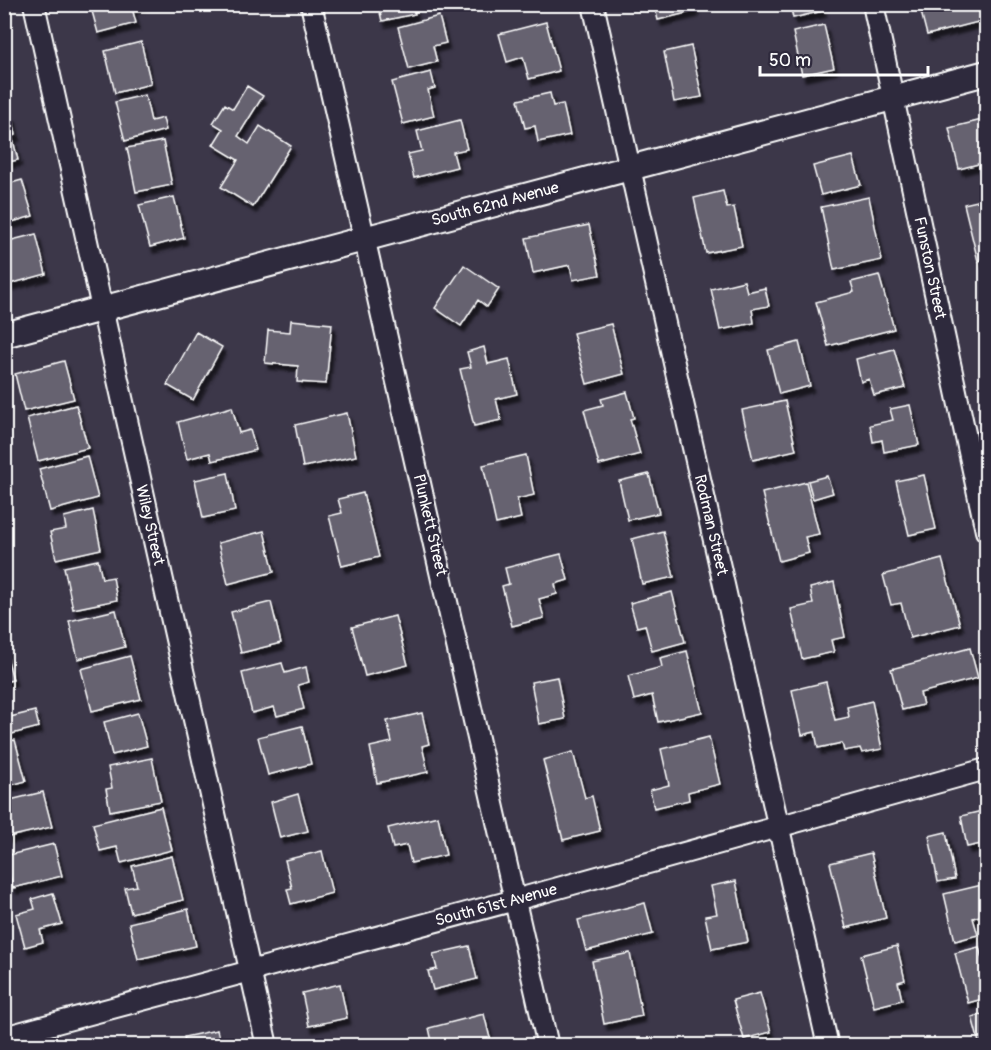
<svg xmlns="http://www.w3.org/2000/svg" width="991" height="1050" font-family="Pangolin,sans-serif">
<defs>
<filter id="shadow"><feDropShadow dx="3.5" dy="6" stdDeviation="1.5" flood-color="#0009"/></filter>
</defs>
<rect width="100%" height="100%" fill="#3c3749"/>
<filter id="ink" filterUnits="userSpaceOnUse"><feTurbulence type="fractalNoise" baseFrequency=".0167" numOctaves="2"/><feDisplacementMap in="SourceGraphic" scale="12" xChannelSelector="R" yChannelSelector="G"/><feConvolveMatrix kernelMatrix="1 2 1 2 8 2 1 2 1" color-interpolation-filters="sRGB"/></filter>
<g filter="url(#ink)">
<!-- building -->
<path fill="#666270" stroke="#fff" stroke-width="1.5" filter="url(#shadow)" d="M90,4h54l-12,4 4,15 -38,10z
M378,4h35l2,10 -33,7z
M654,4h40l1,7 -37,9z
M790,4h31l2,7 -30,7z
M919,4h67v16l-59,15z
M439,16l7,27 -13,3 4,16 -28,7 -11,-42z
M546,22l13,49 -30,8 -6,-22 -16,5 -8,-28z
M824,25l10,43 -32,7 -9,-43z
M141,42l10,42 -36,9 -10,-42z
M691,46l11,51 -28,5 -10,-50z
M431,72l4,16 -7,2 6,26 -31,8 -11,-42z
M247,86l16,10 -25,40 11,8 11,-18 31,20 -38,61 -32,-20 17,-27 -25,-15 10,-16 -10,-6 12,-19 8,5z
M550,93l3,13 10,-2 7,31 -32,7 -3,-16 -10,2 -7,-28z
M145,95l6,26 12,-3 3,12 -41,11 -10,-39z
M12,116l4,19 -4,1 6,24 -14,3v-45z
M460,120l7,29 -14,3 4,15 -43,11 -6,-24 14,-3 -5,-20z
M982,120l4,18v24l-27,7 -10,-41z
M163,141l9,44 -36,7 -9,-44z
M853,156l8,29 -40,10 -8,-29z
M22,180l11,36 -28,8 -1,-39z
M723,191l4,17 7,-1 8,39 -36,7 -12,-55z
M174,197l10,41 -34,9 -11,-42z
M869,197l13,63 -48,10 -13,-63z
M986,199v60l-8,2 -14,-57z
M589,225l11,50 -27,5 -3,-15 -37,8 -7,-35z
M36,234l10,40 -40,11 -2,-43z
M464,265l35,24 -12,18 -9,-7 -17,26 -26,-18z
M879,275l15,54 -66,17 -12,-44 38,-10 -3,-10z
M744,281l3,11 18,-4 4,18 -17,3 2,14 -34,7 -9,-41z
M291,320l41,4 -6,60 -29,-2 1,-16 -33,-3 3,-33 22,2z
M611,324l13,50 -37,10 -14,-51z
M196,332l26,15 -29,53 -26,-15z
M799,342l11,44 -31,8 -11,-44z
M484,347l4,17 21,-5 8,35 -21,5 5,21 -27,6 -14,-57 11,-2 -4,-15z
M894,349l11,39 -31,7 -5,-16 -8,3 -5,-23z
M64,361l10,38 -50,12 -9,-37z
M627,392l7,26 -4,1 10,35 -41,11 -15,-55 19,-5 -2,-6z
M785,401l11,49 -43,10 -11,-50z
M76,405l12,43 -50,13 -11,-43z
M910,405l9,40 -35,7 -2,-12 -9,2 -3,-17 23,-5 -3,-11z
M232,407l7,26 11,-3 6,20 -44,11 -2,-8 -23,6 -9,-37z
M347,413l9,43 -53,11 -8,-42z
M526,455l8,40 -17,4 4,19 -25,6 -13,-59z
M87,456l11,42 -48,13 -11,-42z
M228,473l7,38 -32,7 -8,-38z
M649,474l10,39 -31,7 -9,-39z
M924,475l12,54 -27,6 -13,-54z
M827,476l6,17 -20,6 -5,-18z
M806,482l13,52 -14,3 4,16 -30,8 -17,-68z
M363,493l16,64 -37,9 -13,-50 13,-3 -4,-14z
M93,510l8,39 -45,10 -6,-27 16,-3 -2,-12z
M264,531l10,41 -46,12 -10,-41z
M663,531l11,46 -32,7 -10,-45z
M561,554l7,26 -13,4 2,10 -18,5 5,19 -32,8 -10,-40 7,-2 -4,-16z
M942,559l18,66 -50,13 -9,-35 -10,2 -8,-30z
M98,560l4,19 11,-2 4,23 -44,9 -9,-42z
M834,582l11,55 -14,3 3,12 -32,7 -11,-50 22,-5 -3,-16z
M672,592l13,50 -33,9 -7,-26 -8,2 -7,-24z
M271,602l10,41 -40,10 -10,-41z
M116,610l9,37 -47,12 -9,-38z
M395,616l13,49 -43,11 -13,-49z
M4,645l9,35 -9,2z
M970,648l8,30 -58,15 3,12 -21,5 -11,-41z
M687,651l15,61 -44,10 -6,-27 -18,5 -6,-24 34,-9 -2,-9z
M130,656l11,43 -49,12 -11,-42z
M282,663l3,10 21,-6 3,15 -11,3 6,24 -27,7 -3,-9 -22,6 -10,-40z
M557,677l8,42 -26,5 -8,-42z
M826,682l9,38 14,-3 -2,-10 25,-6 10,48 -20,4 -2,-5 -16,3 -2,-8 -24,5 -3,-16 -13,3 -10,-45z
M4,697l6,20 25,-6 4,16 -35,9z
M138,713l9,33 -35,9 -8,-33z
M422,713l7,31 -7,2 6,26 -51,11 -7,-36 22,-5 -5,-21z
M302,726l9,38 -43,11 -10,-38z
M709,737l11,47 -32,8 1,8 -35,8 -4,-18 19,-5 -8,-36z
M15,740l11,41 -22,6v-45z
M573,752l12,46 7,-2 8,35 -37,9 -20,-80z
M152,758l9,43 -51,10 -4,-22 6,-1 -4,-21z
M43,792l9,35 -48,11v-33l7,-2 -1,-3z
M298,794l10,37 -28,7 -9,-36z
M161,807l11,43 -51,13 -4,-16 -17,4 -7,-27z
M986,810v33l-19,4 -6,-31z
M438,816l8,39 -35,8 -4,-18 -14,3 -5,-20z
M946,832l9,47 -17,3 -9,-46z
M54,844l8,32 -49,12 -8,-32z
M322,851l10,42 -41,11 -4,-15 5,-1 -7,-28z
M871,853l15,65 -40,10 -16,-65z
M172,856l11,44 -52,13 -6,-25 12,-2 -5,-20z
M736,881l12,61 -36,7 -7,-33 12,-2 -6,-28z
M986,884v30l-13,4 5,17 -23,6 -11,-47z
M53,893l9,31 -22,6 3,12 -18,5 -9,-33 19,-5 -3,-10z
M645,903l8,31 -67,17 -8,-31z
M188,909l8,37 -58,13 -9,-36z
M469,946l8,33 -44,11 -5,-19 9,-2 -4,-15z
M897,946l8,34 -7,2 4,18 -28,7 -13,-52z
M979,947l5,19h2v32l-18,5 -13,-50z
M630,953l12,63 -38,8 -12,-63z
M340,984l7,34 -38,8 -7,-33z
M760,993l11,39 -27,7 -11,-39z
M986,1013v33h-6l-8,-29z
M484,1014l8,32h-32v-4l-27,4 -4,-18z
M217,1030l4,16h-35l-2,-9z"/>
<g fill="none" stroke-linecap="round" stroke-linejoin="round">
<!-- minor casing -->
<g stroke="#fff" stroke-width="24">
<path id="minor" d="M34,4l233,1042
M311,4l237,1042
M593,4l235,1042
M873,4l113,527
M4,1037l511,-137 471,-131"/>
</g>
<!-- tertiary casing -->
<g stroke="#fff" stroke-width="28">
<path id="tertiary" d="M4,335l982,-262"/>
</g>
<!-- minor -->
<use href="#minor" stroke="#2f2a3d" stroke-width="20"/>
<!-- tertiary -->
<use href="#tertiary" stroke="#2f2a3d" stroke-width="24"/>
</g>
</g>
<g text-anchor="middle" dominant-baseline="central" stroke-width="4.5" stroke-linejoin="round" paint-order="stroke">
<!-- street labels -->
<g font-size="16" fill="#fff" stroke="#2f2a3d">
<text transform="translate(495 204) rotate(-15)">South 62nd Avenue</text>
<text transform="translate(930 268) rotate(78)">Funston Street</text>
<text transform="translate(150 525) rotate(77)">Wiley Street</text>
<text transform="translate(430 525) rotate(77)">Plunkett Street</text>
<text transform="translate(711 525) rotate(77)">Rodman Street</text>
<text transform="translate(496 905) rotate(-15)">South 61st Avenue</text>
</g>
</g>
<!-- margin -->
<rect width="991" height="1050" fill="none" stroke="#2f2a3d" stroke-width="24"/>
<rect x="12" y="12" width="967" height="1026" fill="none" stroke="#fff" stroke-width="2" filter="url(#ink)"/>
<!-- scale -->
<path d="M760 66v9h168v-9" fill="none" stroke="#ffffff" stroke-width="3"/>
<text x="769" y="66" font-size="18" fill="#ffffff" stroke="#2f2a3d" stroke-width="4.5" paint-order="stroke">50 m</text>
</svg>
